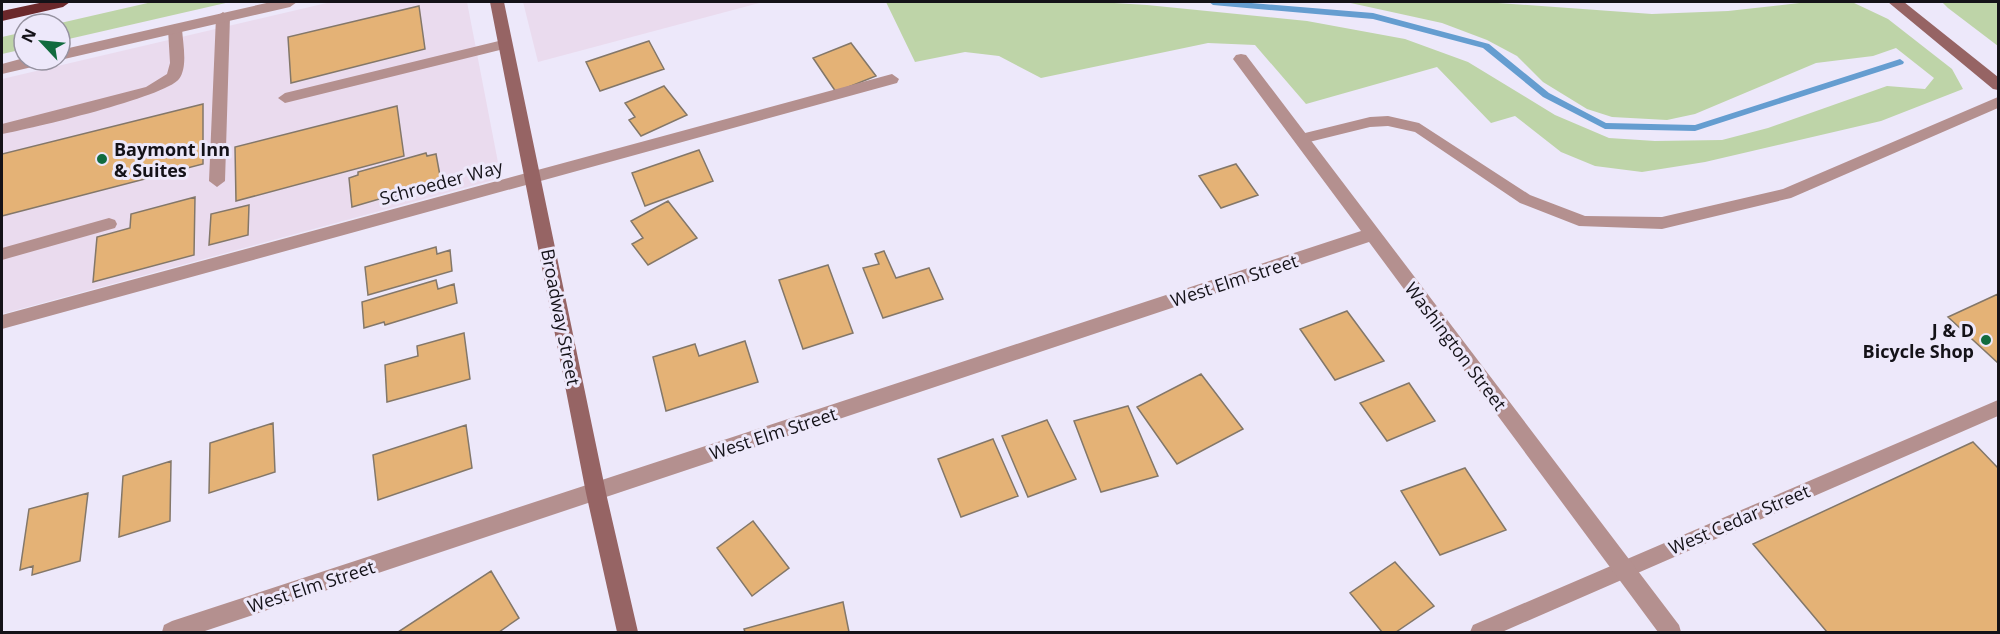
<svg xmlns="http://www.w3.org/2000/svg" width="2000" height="634" font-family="'Open Sans',sans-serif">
<rect width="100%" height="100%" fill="#ede8fa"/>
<!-- commercial -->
<path fill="#eadbee" d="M331,2h136l34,176 -499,136v-235z
M523,2h240l-225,60z"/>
<!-- green -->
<path fill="#bed4a8" d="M152,2h78l-170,39v-17h-4z
M886,2h212l49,3 160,16 98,18 63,23 87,53 54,23 46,3 67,-1 46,-12 119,-42 38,3 9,-11 -38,-30 -23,8 -57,7 -121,51 -28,6 -55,-3 -25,-8 -44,-27 -26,-26 -30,-16 -45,-17 -96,-21h138l168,12 76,-3 80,-9h44l36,17 64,50 11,20 -82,32 -176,41 -63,10 -47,-6 -34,-14 -46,-36 -24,7 -54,-56 -131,37 -51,-59 -47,-2 -167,35 -42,-22 -34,-4 -50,10z
M1942,2h56v44l-50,-38z
M24,32v17l-22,5v-17z"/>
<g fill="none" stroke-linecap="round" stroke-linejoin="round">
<!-- stream -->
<path fill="#659dd0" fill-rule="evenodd" d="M1209,2h31l133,11 116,31 60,49 57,30 89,2 202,-65 3,-1 4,3 -1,2 -208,67 -90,-2 -62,-32 -60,-49 -110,-29 -160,-14z"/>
</g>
<!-- building -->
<path fill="#e4b276" stroke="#837769" stroke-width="1.5" d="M419,6l6,43 -134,34 -3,-46z
M649,41l15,28 -64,22 -14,-29z
M851,43l25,33 -40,16 -23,-34z
M664,86l23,29 -46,21 -12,-16 6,-3 -10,-14z
M203,104v60l-201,52v-62z
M397,106l7,50 -168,45 -1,-54z
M699,150l14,31 -68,25 -13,-33z
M426,153l1,3 9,-2 5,27 -55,18v-2l-34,10 -3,-29 9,-3v-3z
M1236,164l22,31 -37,13 -22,-32z
M195,197l-1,58 -101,27 4,-45 33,-9 1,-14z
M668,201l29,37 -49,27 -16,-21 11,-6 -12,-17z
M249,205l-1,30 -39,10 2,-31z
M436,247l1,7 13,-4 2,21 -84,24 -3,-28z
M884,251l12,27 33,-10 14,31 -60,19 -20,-50 16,-4 -4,-10z
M828,265l25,68 -50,16 -24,-69z
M436,280l2,9 16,-5 3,19 -72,22 -1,-3 -20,6 -2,-26z
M1998,294v69l-50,-46z
M1347,311l37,50 -49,19 -35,-51z
M464,333l6,46 -83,23 -2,-37 33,-9 -1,-10z
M745,341l13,41 -92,29 -13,-54 42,-13 4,12z
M1201,374l42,55 -66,35 -40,-57z
M1409,383l26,38 -48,20 -27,-38z
M1128,406l30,70 -57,16 -27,-71z
M1047,420l29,59 -48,18 -26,-61z
M273,423l2,49 -66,21 1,-50z
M466,425l6,43 -94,32 -5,-45z
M993,439l25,57 -57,21 -23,-58z
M1973,442l25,26v164h-171l-74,-88z
M171,461l-1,60 -51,16 4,-61z
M1465,468l41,62 -66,25 -39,-64z
M88,493l-8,68 -48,14 1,-9 -13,4 9,-61z
M753,521l36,47 -37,28 -35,-48z
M1395,562l39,44 -38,26h-14l-32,-39z
M491,571l28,47 -20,14h-101z
M843,602l6,30h-104l-1,-3z"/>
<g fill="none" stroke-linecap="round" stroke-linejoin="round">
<!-- lane -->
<path fill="#b4908f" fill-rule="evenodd" d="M223,12l7,5 -5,164 -8,6 -8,-6 7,-164z
M175,24l7,5c1,15 6,38 -3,50 -14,18 -149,50 -177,55v-10l144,-37 21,-13 3,-11 -2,-34z
M507,39l5,2v6l-227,56 -7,-5 7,-5z
M892,74l7,5 -2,4 -895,246v-14z
M1998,97v11l-207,90 -129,31 -83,-3 -59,-23 -105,-71 -27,-6 -18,1 -69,17 -7,-5 7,-5 69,-17 18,-1 31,7 111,72 55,21 77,1 121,-28z
M109,218l6,2 2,4 -2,4 -113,32v-12z
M1998,400v16l-496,216h-32l3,-7z"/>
<!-- street -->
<path fill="#b4908f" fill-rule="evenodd" d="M271,2h26l-7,5 -230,53h-1l1,-10z
M1241,54l5,1 433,570 2,7h-23l-289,-390 -1167,390h-40l2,-7 8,-4 1189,-390 -125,-168 -3,-4 3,-4z
M24,58l24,2 -3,4 -43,10v-10z"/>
<!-- secondary -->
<path fill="#966464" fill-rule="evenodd" d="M490,2h14l102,491 32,139h-21l-31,-139z
M1888,2h16l94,75v13l-5,-1z"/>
<!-- highway -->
<path fill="#6b282b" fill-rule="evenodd" d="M44,2h26l-7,5 -61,14v-10z"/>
</g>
<!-- markers -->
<g fill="#116b3e" stroke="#ede8fa" stroke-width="2">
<circle cx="102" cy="159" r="6"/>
<circle cx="1986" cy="340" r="6"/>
</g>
<g text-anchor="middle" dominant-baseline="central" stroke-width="6" stroke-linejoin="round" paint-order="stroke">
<!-- poi labels -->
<g font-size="18" font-weight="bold" fill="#141218" stroke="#ede8fa" text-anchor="start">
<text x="114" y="149">Baymont Inn<tspan x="114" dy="21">&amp; Suites</tspan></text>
<text x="1974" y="330" text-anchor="end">J &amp; D<tspan x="1974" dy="21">Bicycle Shop</tspan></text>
</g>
<!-- street labels -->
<g font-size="18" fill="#141218" stroke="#ede8fa">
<text transform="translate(441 182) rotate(-15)">Schroeder Way</text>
<text transform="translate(1234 280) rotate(-18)">West Elm Street</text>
<text transform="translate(561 317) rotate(79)">Broadway Street</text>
<text transform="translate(1456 346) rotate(53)">Washington Street</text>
<text transform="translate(773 433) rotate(-18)">West Elm Street</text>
<text transform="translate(1739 519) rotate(-23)">West Cedar Street</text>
<text transform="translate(311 586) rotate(-18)">West Elm Street</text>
</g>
</g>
<!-- border -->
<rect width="2000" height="634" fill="none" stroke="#141218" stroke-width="6"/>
<!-- north arrow -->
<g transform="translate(42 42) rotate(296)"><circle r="28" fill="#ede8fa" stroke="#9692a0" stroke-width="1.5"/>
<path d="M0-4.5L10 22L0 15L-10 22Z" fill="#116b3e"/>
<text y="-9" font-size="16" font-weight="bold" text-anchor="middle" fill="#141218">N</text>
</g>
</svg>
